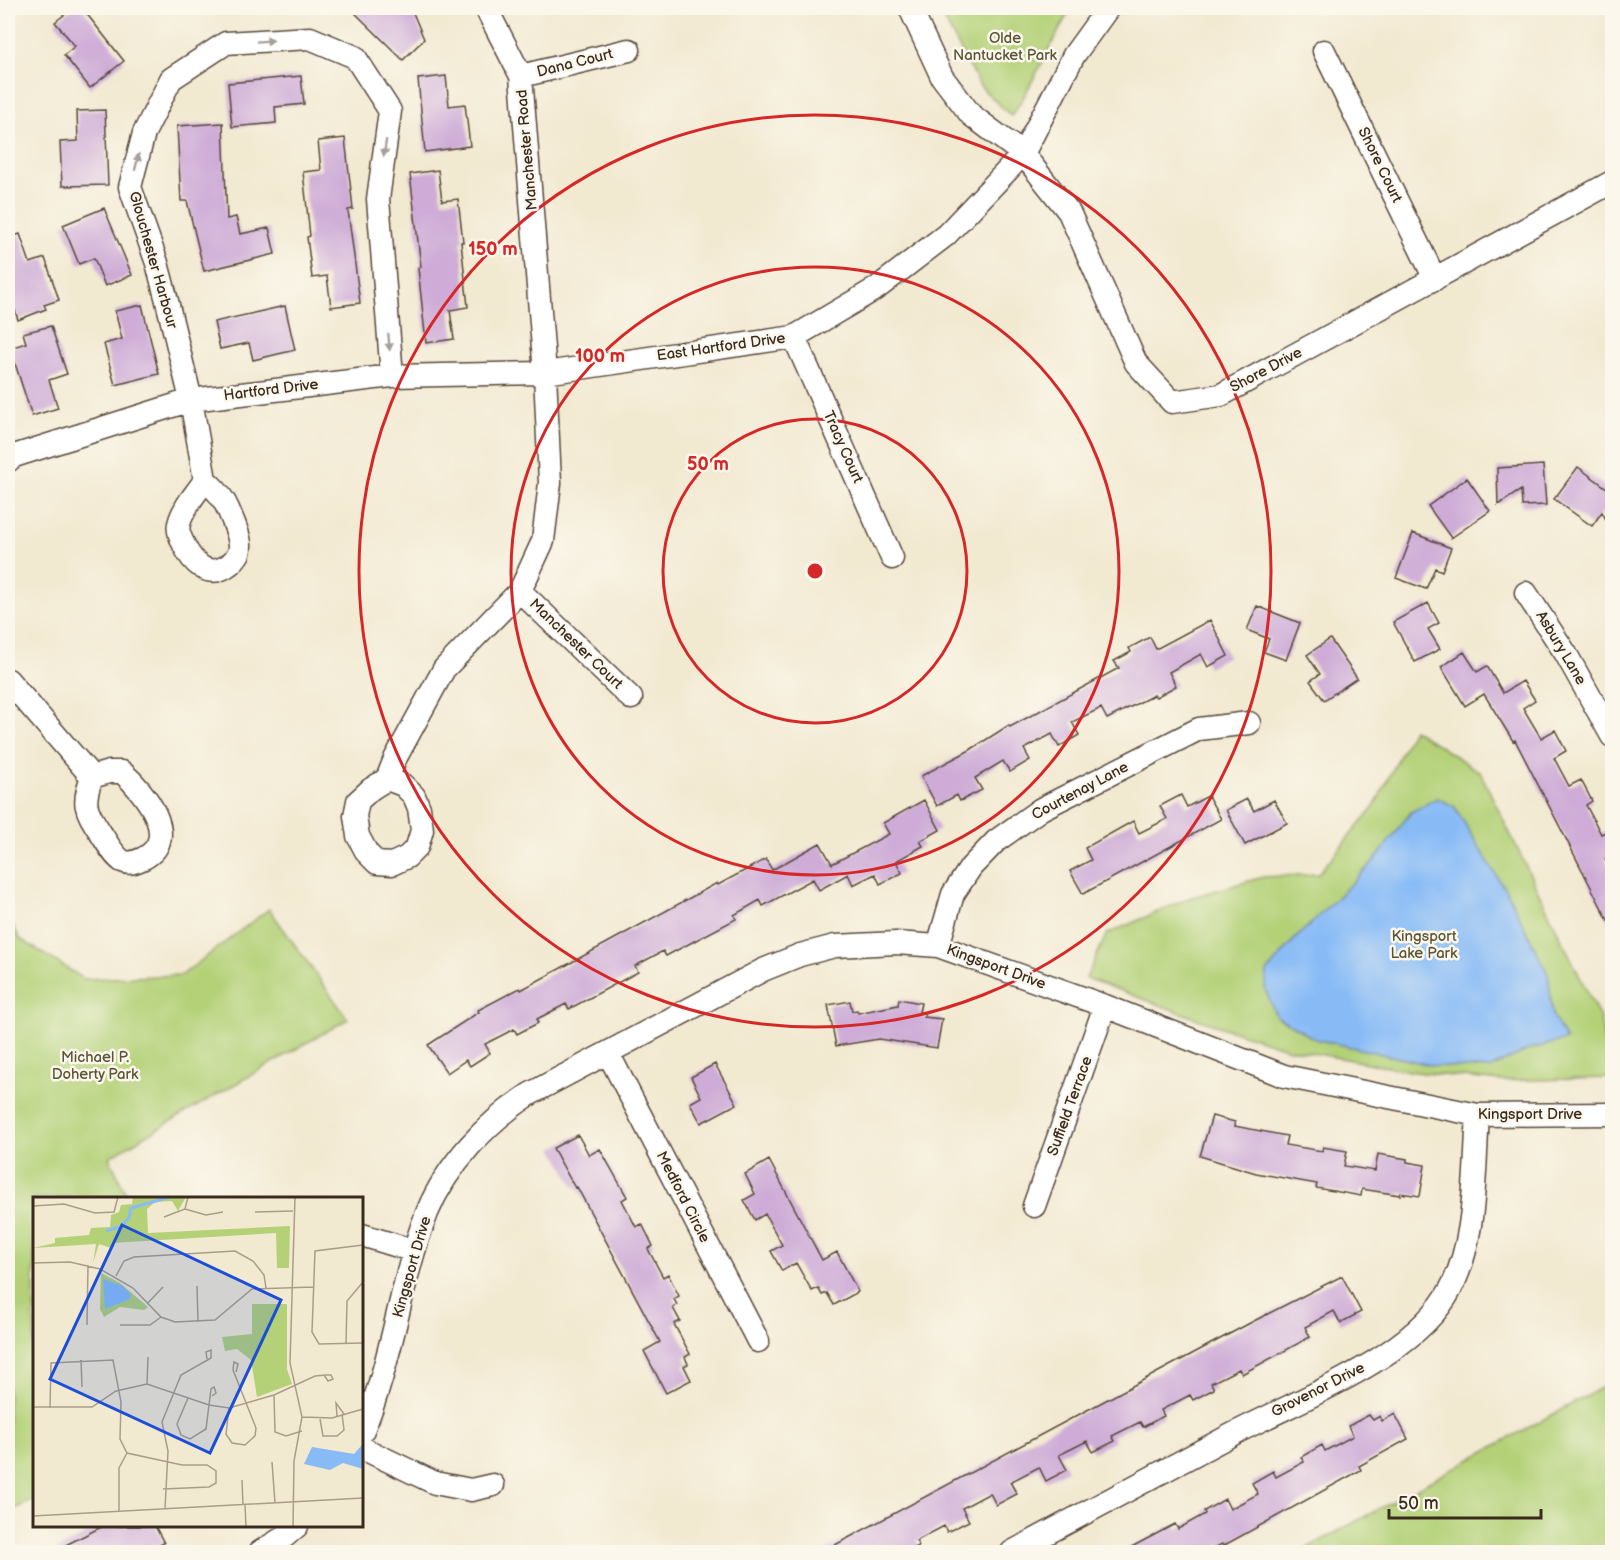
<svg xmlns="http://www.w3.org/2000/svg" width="1620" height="1560" font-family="'Balsamiq Sans',sans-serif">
<rect width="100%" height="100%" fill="#fbf7ec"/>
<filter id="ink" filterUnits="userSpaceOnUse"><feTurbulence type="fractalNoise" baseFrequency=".0167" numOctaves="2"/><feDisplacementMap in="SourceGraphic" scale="12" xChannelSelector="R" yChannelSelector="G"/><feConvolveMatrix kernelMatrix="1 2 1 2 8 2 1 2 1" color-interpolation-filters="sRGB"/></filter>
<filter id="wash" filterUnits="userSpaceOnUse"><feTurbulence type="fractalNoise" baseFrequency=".008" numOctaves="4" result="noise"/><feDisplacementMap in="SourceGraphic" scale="24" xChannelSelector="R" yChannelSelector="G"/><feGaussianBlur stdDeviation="1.35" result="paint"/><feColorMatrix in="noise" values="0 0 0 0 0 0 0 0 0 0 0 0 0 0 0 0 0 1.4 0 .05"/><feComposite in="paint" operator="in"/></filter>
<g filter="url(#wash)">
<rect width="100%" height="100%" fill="#f2e9d1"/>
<!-- green -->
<path fill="#b4d178" stroke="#787e4b" stroke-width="1.5" d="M938,8h133l-49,92 -11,16 -31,-30z
M1413,729l67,43 120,246 10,60 -110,3 -85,-9 -129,-24 -80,-26 -120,-44 21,-44 82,-36 74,-21 55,-3 56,-67z
M269,909l79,110 -239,138 19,41h-94v302l-26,12v-595l12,22 64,40 98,-4z
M1612,1382v170h-312z"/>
<!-- water -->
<path fill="#88bbf6" stroke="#62728a" stroke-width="1.5" d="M1437,798l17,8 54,88 40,80 5,42 13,24 -36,9 -41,20 -54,-3 -120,-27 -39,-23 -11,-27 2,-17 26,-31 81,-80 37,-49z"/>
<g id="blocks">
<!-- building -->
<path fill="#ceacd7" d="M73,8h9l42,53 -34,27 -26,-33 11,-9 -20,-24z
M350,8h61l13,31 -21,21z
M301,76l3,28 -29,3 1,16 -44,4 -4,-44z
M446,76l3,30 16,-2 5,42 -45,6 -7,-73z
M105,110l3,75 -46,1 -2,-44 18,-1 -1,-30z
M223,123l4,96 9,-2 4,17 29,-6 6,26 -71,17 -17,-70h-6l-4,-75z
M345,138l8,71 -5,1 12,93 -29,4 -4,-31 -15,2 -5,-41 3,-1 -7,-64 18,-2 -3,-29z
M438,170l4,31 16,-2 5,43h-2l7,65 -18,3 4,29 -28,4 -8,-75 3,-1 -11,-93z
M104,208l28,67 -27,11 -11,-28 -15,6 -16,-39z
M20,234l10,29 15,-5 14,42 -15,5 2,4 -28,11 -10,-32v-50z
M142,305l17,69 -44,11 -11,-41 18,-5 -7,-28z
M285,306l10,44 -42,10 -4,-17 -29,6 -6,-27z
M51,326l16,48 -18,6 9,28 -26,8 -22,-68 16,-5 -3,-10z
M1543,465l3,40 -24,1 -1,-16 -23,15 -1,-37z
M1578,467l34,25v39l-10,-19 -10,14 -38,-27z
M1467,478l23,33 -39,27 -23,-32z
M1413,533l38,15 -9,23 -7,-3 -9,21 -30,-11z
M1428,603l11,20 -11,6 12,20 -25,13 -22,-40z
M1257,606l43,17 -14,37 -22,-8 5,-13 -22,-9z
M1210,620l18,36 -20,11 -7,-13 -32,18 7,14 -20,11 -2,-2 -47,24 -6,-11 -29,14 7,13 -20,12 -7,-13 -28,15 6,11 -20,12 -7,-11 -28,17 7,12 -22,11 -3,-6 -20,11 -16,-30 49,-26 39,-25 1,2 109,-59 -5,-7 17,-9 -2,-4 21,-11 6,12z
M1330,639l27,39 -33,22 -14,-19 10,-7 -13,-19z
M1464,652l13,20 10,-6 16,27 20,-12 12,19 -12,8 18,30 14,-8 11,21 -12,7 15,28 12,-6 11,21 -6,4 15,29 5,-2 6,11v12l-7,4 7,13v56l-97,-188 -2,1 -29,-47 -19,12 -24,-39z
M1181,795l6,12 21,-11 13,23 -138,75 -13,-23 21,-11 -6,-12 48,-27 6,12 28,-14 -7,-13z
M1247,799l7,12 20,-11 13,23 -42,22 -19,-35z
M924,800l16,30 -20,11 3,5 -27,15 6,12 -22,11 -5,-10 -22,11 -5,-11 -29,16 -6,-11 -50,27 -3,-6 -26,15 2,4 -70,37 -3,-5 -28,15 3,6 -69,37 -3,-5 -29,15 1,4 -21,11 -3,-5 -29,15 5,9 -20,13 -4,-6 -19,13 -19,-28 51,-33 -1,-2 42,-22 1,2 196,-107 1,2 48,-26 6,11 48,-27 12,21 57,-30 -6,-11z
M899,999l22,4 -2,9 6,1 -1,4 18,2 -5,29 -58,-9 -43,7 -8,-41 22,-4 2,10 5,-1 1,3 40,-8z
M715,1064l22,40 -36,19 -11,-20 11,-6 -10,-20z
M1212,1116l23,6 -1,4 53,10 -2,9 37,6 1,-4 24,4 -3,15 31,5 3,-17 29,5v3l18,3 -5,31 -20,-3v2l-38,-6 -1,7 -45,-8 1,-4 -61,-11 -56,-17z
M578,1135l11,20 11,-6 27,48 -5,3 14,27 6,-3 11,22 -5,3 15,28 5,-3 11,22 -5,3 3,6 -4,3 7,13 -6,3 16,30 -5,3 3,7 -4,2 7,14 -25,13 -22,-42 16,-9 -83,-155 -2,1 -22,-40z
M769,1160l53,100 15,-8 21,40 -24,13 -7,-12 -5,2 -4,-7 -6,3 -16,-28 -14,8 -11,-20 11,-6 -17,-31 -10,6 -11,-20 11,-6 -10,-20z
M1342,1276l19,36 -21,11 -6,-12 -29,16 5,10 -68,37 -3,-5 -28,14 3,6 -21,11 -3,-5 -29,15 3,6 -21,11 -3,-5 -28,14 3,5 -22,11 -6,-11 -28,14 8,15 -21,11 -7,-14 -29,15 7,12 -21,11 -6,-12 -28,15 7,13 -22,11 -3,-6 -28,15 3,5 -13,6h-11l-4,-6 -12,6h-57l428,-229z
M1395,1414l13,25 -49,27 2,4 -138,76 -1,-2 -16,8h-84l53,-28 3,5 27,-15 -1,-3 21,-12 5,10 28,-15 -6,-11 21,-12 3,6 28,-15 -3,-5 21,-12 3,6 28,-15 -5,-10 21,-11 4,5 7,-4 2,5z
M103,1526h52l9,17 -19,9h-93z"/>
</g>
</g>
<g filter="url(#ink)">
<use href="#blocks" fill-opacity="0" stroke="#564739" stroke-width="1.5"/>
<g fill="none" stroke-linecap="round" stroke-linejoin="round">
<!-- street casing -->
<g stroke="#564739" stroke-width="25">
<path id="street" d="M910,8l32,69 29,38 52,39 46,58 67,151 36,39 49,-7 391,-213
M1324,51l111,228
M521,76l108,-26
M794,337l98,221
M8,461l6,-5 177,-56 201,-24 153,-3 249,-36 83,-49 69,-53 77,-81 51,-99 34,-47
M205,480c-9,14 -22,27 -26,44 -2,6 2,15 5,21 8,17 23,34 43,21 4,-2 10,-9 12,-13 3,-9 -1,-19 -4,-27 -8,-21 -12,-31 -30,-46l-14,-80 -25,-103 -9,-34 -27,-76 14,-54 27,-54 55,-36 84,-5 45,19 35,54 -12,88 14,177
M520,591l111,107
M1526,593l40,61 46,82
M8,680l84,97
M109,772h13c21,18 60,66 22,86 -7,3 -14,7 -22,3 -9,-6 -16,-20 -22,-29 -15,-23 -18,-29 -8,-55z
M387,779l16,6 11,11 5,12 3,22 -5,17 -10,10 -15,7 -15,-1 -10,-10 -9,-17 -3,-20 3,-15 13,-12 16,-10 8,-20 49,-90 76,-78 23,-50 7,-58 -5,-110 -24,-297 -35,-68
M938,946l15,-52 18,-27 25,-26 45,-32 158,-80 50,-6
M608,1053l150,288
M1034,1206l71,-200
M362,1235l52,16
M362,1432c31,-70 37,-148 65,-219 20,-49 60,-91 103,-119l233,-124 37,-15 35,-9 61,-3 42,3 167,60 179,70 194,39 134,-1
M362,1448l73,35 36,7 22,-5
M260,1552l24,-15 13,-11
M1012,1552c74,-39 147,-79 221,-118 65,-34 173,-74 213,-137 31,-49 28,-125 32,-182"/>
</g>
<!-- street -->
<use href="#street" stroke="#fff" stroke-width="22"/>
</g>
<!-- one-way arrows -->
<defs><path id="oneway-solid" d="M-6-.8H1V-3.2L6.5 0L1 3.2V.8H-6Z" transform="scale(1.5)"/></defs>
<g fill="#a79f9a">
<use href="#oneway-solid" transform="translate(265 41) rotate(-4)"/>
<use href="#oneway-solid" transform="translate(385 148) rotate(98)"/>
<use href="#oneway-solid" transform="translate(137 162) rotate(-76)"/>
<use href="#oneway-solid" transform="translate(389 342) rotate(85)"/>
</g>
</g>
<!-- distance rings -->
<g fill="none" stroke="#d62828" stroke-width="3">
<circle cx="815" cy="571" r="152"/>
<circle cx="815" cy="571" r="304"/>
<circle cx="815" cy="571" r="456"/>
</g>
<g text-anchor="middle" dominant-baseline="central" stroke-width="5" stroke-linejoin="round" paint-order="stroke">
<!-- park labels -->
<g font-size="15" fill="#595434" stroke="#fbf7ec">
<text x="1005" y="38">Olde<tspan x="1005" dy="17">Nantucket Park</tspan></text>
<text x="1424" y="936">Kingsport<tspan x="1424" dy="17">Lake Park</tspan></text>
<text x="95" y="1057">Michael P.<tspan x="95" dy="17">Doherty Park</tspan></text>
</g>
<!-- street labels -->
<g font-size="15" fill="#3b2a1e" stroke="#fbf7ec">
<text transform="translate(575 63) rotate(-14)">Dana Court</text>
<text transform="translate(527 150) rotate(-95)">Manchester Road</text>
<text transform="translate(1380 165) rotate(64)">Shore Court</text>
<text transform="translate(153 260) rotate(74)">Glouchester Harbour</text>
<text transform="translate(721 347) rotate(-8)">East Hartford Drive</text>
<text transform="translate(1266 370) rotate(-28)">Shore Drive</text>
<text transform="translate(271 390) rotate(-7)">Hartford Drive</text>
<text transform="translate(843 447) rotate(66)">Tracy Court</text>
<text transform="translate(576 644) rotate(44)">Manchester Court</text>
<text transform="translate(1561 648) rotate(59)">Asbury Lane</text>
<text transform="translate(1080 791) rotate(-28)">Courtenay Lane</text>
<text transform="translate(996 967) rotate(20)">Kingsport Drive</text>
<text transform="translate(1070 1106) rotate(-70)">Suffield Terrace</text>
<text x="1530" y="1114">Kingsport Drive</text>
<text transform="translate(683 1197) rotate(63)">Medford Circle</text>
<text transform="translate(412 1267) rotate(-74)">Kingsport Drive</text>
<text transform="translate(1318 1390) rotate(-27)">Grovenor Drive</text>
</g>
</g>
<!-- overview -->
<g transform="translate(33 1197)">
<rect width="330" height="330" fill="#f2e9d1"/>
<path d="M100,0h53l-8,14 -6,-10 -17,1 -8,7 1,24 142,-7 -1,42h-12l-1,-35 -164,10 -1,5 -12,-4 -6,19 3,-19 -63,4 22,-5v-5l34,-3 2,-7 19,-1 1,-12 8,-3 2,-7 11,-1zM68,76l19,10 28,24 -4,3 -24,-3 -16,10 -4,-8zM219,107h35v65l5,15 -35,13 -6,-37 -14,-11 -12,2 -3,-14 30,-3z" fill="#b4d178"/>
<path d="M70,82l20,7 8,9 -1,4 -25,10zM330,235v37l-20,-6 -13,7 -26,-6 8,-17 42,7 8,-9z" fill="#88bbf6"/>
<path fill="none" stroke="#88bbf6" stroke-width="3" d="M73,34l14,-4 9,-9 2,-10 39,-11"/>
<path fill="none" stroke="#a99d89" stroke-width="1.5" d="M0,9l31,-2 31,9 19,-1 4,-15M152,12l21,6 17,-3M222,15l38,-1M131,20l21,-8 3,-12M330,48l-48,6 -3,81 7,12 44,-1M0,66l37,-1 30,7 33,19 28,29 14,5 40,-2 37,-31 61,-2M83,79l8,-15 10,-4 101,-6 18,10 11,14 2,13M164,89l1,36M114,107l16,-17M54,128l1,-60M87,128h30l11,-8M313,147l1,-43 16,-19M48,163l1,27M114,187l1,-27M241,198l1,37 11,4 16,-5M155,201l-11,26 4,11 9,4 16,-10 5,-40 3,-2 2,6 -4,3M0,210h59l24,-16 31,-7 62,21 20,3 45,-13 41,-19 11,-1h5l2,4 -5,2 -4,-6M17,211l1,-45 62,-3 8,42 -1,37 7,14 55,12h25l9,6v12l-7,4 -46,2M196,211l-3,26 6,9 13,2 10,-9 1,-8 -23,-58 1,-8 4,2 -2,8M304,219l-1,-13 8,11M269,220l30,1 31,-9M287,222l3,17h14l7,-6 -2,-16M239,265l3,41M209,283l1,25M212,308l1,22M132,312l3,-58 -6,-29 19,-47 30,-17v-8l-5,2 1,7M86,314v-43l8,-15M0,319l330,-18M260,330l1,-66 8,-44 -12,-54 5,-166"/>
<path fill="#1d4ed8" fill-opacity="0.15" stroke="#1d4ed8" stroke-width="3" d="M89,28l159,75 -71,153 -160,-74z"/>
<rect width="330" height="330" fill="none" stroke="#3b2a1e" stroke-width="3"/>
</g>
<circle cx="815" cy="571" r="9" fill="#d62828" stroke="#fbf7ec" stroke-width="3"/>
<g font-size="18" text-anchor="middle" font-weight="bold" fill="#d62828" stroke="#fbf7ec" stroke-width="5" stroke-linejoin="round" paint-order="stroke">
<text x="493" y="255">150 m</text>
<text x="600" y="362">100 m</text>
<text x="708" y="470">50 m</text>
</g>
<!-- margin -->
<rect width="1620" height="1560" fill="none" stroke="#fbf7ec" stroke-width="30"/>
<!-- scale -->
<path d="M1389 1509v9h152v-9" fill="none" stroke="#3b2a1e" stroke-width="3"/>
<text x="1398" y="1509" font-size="18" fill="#3b2a1e" stroke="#fbf7ec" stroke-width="4.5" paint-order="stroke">50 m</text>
</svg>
